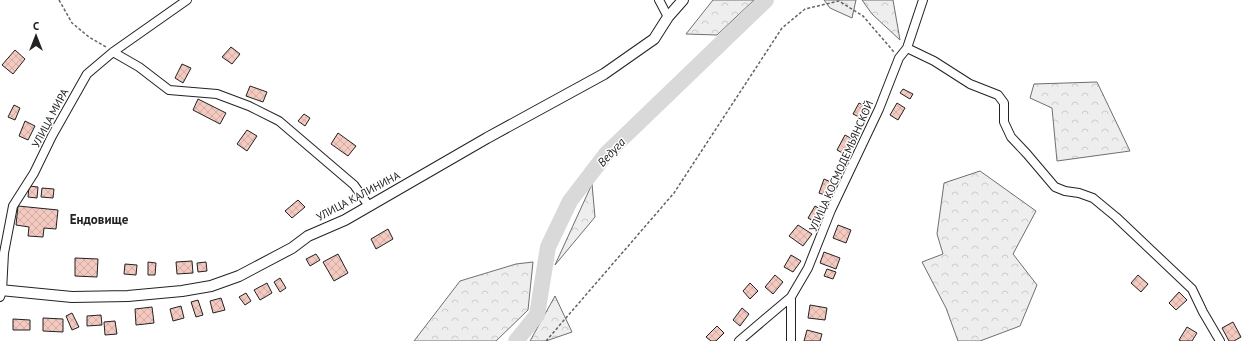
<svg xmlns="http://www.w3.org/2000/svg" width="1248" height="341" font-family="'PT Sans',sans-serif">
<defs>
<pattern id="forest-crowns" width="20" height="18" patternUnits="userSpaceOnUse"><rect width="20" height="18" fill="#eee"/><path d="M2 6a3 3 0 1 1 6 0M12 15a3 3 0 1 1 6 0" fill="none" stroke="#ccc"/></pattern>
<pattern id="building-cross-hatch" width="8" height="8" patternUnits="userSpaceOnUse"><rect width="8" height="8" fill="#f3c9c0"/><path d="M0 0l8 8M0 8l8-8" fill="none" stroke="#d0aca5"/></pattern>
</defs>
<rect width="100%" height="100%" fill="#fff"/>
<!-- forest -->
<path fill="url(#forest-crowns)" stroke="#6f6f6f" d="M713,0h41l-37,35 -31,-1z
M824,0h32l-4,18 -22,-10z
M862,0h31l7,40 -28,-26z
M1097,82l33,69 -73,10 -5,-53 -22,-10 4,-14z
M980,171l56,40 -23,43 24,31 -17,41 -40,15h-22l-12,-33 -24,-46 21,-8 -6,-20 7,-51z
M592,184l3,33 -40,48z
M533,262l-5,48 -32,31h-82l46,-60 56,-17z
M555,296l17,36 -26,9h-16z"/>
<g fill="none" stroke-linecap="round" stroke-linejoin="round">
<!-- river -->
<path stroke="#d9d9d9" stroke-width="16" d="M516,341l21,-26 11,-68 22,-46 36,-47 160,-154"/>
</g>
<!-- building -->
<path fill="url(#building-cross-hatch)" stroke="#222" d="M231,47l9,7 -8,10 -10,-7z
M15,50l10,9 -12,15 -11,-9z
M182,64l9,4 -8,15 -8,-5z
M250,86l17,6 -4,10 -17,-6z
M903,89l10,5 -3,5 -10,-6z
M198,99l28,14 -6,11 -27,-14z
M859,103l8,4 -6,11 -8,-4z
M897,103l8,5 -7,12 -8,-5z
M14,105l6,3 -5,12 -7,-3z
M304,114l6,4 -5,8 -7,-5z
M25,121l10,5 -7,14 -9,-4z
M247,130l10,6 -10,15 -10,-7z
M338,133l18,13 -8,10 -17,-12z
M845,135l11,6 -8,15 -11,-6z
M824,179l11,5 -5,13 -11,-4z
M29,186l9,1 -1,11 -9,-1z
M42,188l12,1 -1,9 -12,-1z
M298,200l7,7 -13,11 -7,-7z
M18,206l40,4 -2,19 -12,-1 -1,9 -15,-1 1,-9 -13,-2z
M815,206l7,4 -7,12 -7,-4z
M798,225l14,9 -9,12 -14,-10z
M838,225l13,5 -5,13 -13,-5z
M388,229l5,10 -17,10 -5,-10z
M824,252l16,6 -4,11 -16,-6z
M316,254l4,6 -10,6 -4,-7z
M338,254l10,19 -14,8 -11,-19z
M791,255l10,6 -8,11 -9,-5z
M75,258l23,1 -1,18 -22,-1z
M192,261l1,12 -16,1 -1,-12z
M148,262l8,1 -1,12h-7z
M206,262l1,9 -9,1 -1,-9z
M125,264l12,1 -1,10 -12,-1z
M827,269l9,3 -3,7 -9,-3z
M775,275l8,7 -10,12 -8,-7z
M1138,275l10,9 -7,8 -10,-9z
M280,278l6,10 -6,4 -6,-10z
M267,283l5,10 -12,7 -6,-10z
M750,283l8,8 -8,8 -7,-8z
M1179,292l8,8 -11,10 -7,-7z
M246,293l5,8 -6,4 -6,-8z
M221,298l4,12 -12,3 -3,-12z
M198,300l5,15 -7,2 -5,-15z
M810,305l17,3 -2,12 -17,-2z
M181,306l3,12 -11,3 -3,-12z
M152,307l2,16 -18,2 -1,-16z
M742,308l7,6 -9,12 -7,-6z
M72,313l7,14 -7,3 -6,-14z
M101,315l1,10 -15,1v-10z
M43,318l20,1v13l-20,-1z
M13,319l17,1v10h-17z
M115,321l2,13 -12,1 -1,-13z
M1233,322l8,15 -7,4h-5l-7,-13z
M717,326l7,7 -8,8h-5l-5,-4z
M1187,327l10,6 -5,8h-11l-2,-1z
M807,330l15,4 -2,7h-16z"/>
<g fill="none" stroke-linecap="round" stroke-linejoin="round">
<!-- minor casing -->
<g stroke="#222" stroke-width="10">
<path id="minor" d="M659,0l9,17
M907,48l27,13 36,23 28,11 6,8v19l7,15 16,17 28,33 10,4 14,2 14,5 23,19 76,72 11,23 17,29
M113,52l26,15 30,23 48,4 32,12 30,15 75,64 15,21
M0,297l2,-6 2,-38 9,-47 21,-33 18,-37 35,-62 26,-22 74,-52
M791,297v44
M739,341l52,-44 17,-29 23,-58 48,-101 20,-51 8,-10 16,-48"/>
</g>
<!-- tertiary casing -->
<g stroke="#222" stroke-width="12">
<path id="tertiary" d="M0,290l72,7 56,-1 54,-5 29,-5 28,-10 53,-28 16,-12 37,-16 142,-82 117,-64 50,-35 14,-22 15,-17"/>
</g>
<!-- path -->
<path stroke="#646464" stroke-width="1.5" stroke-dasharray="3 2" stroke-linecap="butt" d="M59,0l13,23 17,14 17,10
M546,341l128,-148 108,-165 23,-19 34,-8 24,15 31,36"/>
<!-- minor -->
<use href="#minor" stroke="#fff" stroke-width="8"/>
<!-- tertiary -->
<use href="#tertiary" stroke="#fff" stroke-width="10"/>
</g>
<g text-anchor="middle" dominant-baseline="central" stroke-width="3" stroke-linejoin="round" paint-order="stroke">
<!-- street labels -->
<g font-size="11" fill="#222" stroke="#fff">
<text transform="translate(50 118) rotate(-62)">УЛИЦА МИРА</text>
<text transform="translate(841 166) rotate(-66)">УЛИЦА КОСМОДЕМЬЯНСКОЙ</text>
<text transform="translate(358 196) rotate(-28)">УЛИЦА КАЛИНИНА</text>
</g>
<!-- water labels -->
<g font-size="12" font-style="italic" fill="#222" stroke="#fff">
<text transform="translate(611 152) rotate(-47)">Ведуга</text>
</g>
<!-- quarter labels -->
<g font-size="13" font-weight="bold" fill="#222" stroke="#fff">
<text x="99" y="219">Ендовище</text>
</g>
</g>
<!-- north arrow -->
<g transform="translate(36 36)" stroke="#ffffff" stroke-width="3" paint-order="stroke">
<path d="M0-3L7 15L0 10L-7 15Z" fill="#222222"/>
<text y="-6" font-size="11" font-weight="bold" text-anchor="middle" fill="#222222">С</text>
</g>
</svg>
